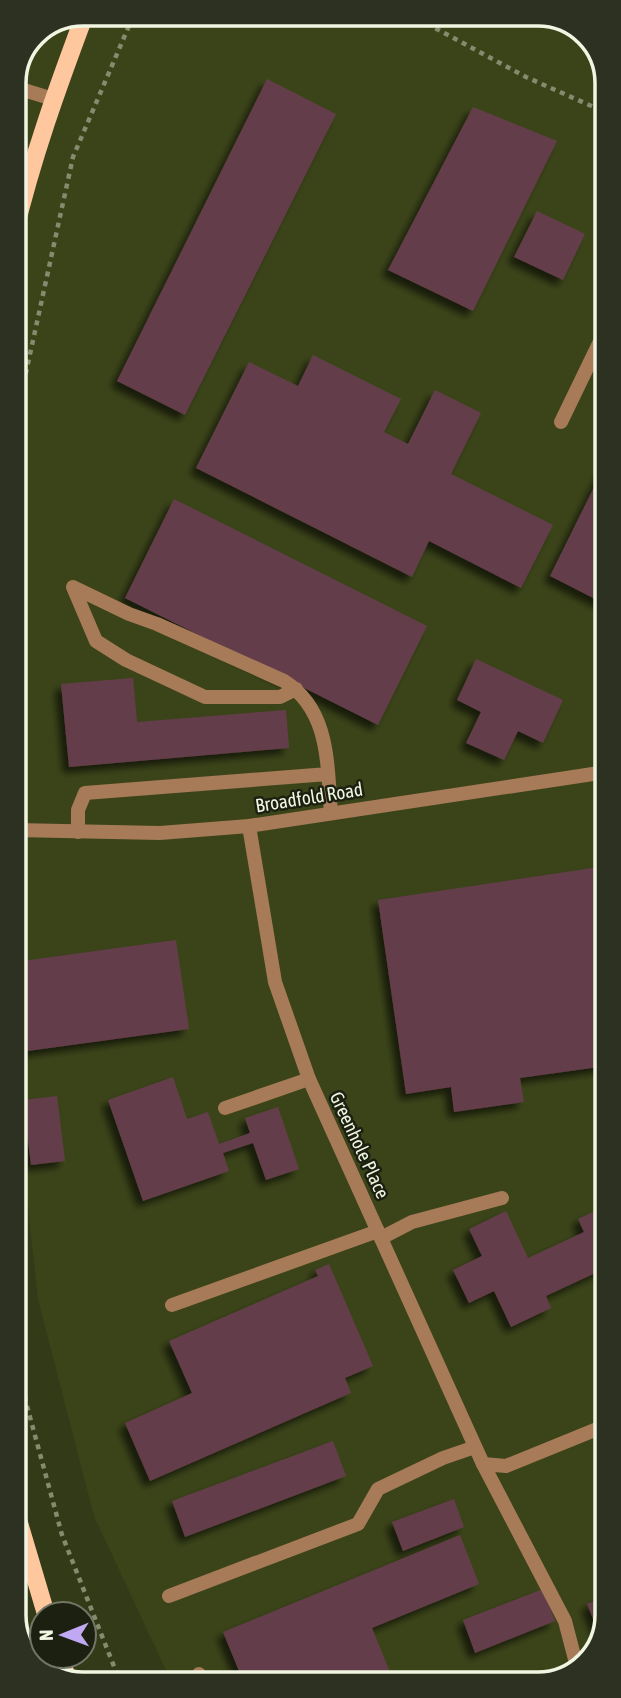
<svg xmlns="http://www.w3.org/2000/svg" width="621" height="1698" font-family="'Asap Condensed',sans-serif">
<defs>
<filter id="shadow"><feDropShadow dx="-6" dy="6" stdDeviation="3.5" flood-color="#0009"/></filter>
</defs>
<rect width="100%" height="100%" fill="#333a18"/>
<!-- built -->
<path fill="#3b4419" d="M83,14h460l37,15 25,36 2,1550 -14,42 -37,25 -384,1 -78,-167 -56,-217 -22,-201 -2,-1019 21,-45z"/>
<!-- building -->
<path fill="#643e4a" filter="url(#shadow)" d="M267,79l69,35 -151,301 -68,-34z
M473,107l84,34 -84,170 -85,-41z
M537,211l48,23 -22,46 -49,-23z
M313,355l88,44 -17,33 24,12 27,-54 46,23 -30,61 102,51 -32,63 -92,-47 -17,36 -216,-109 53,-106 49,24z
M605,465v139l-55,-28z
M174,499l253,127 -49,99 -253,-127z
M476,659l87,41 -20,43 -25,-12 -14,29 -38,-17 15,-31 -24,-12z
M133,678l4,44 149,-12 3,38 -220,19 -8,-83z
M606,866v200l-86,12 4,24 -70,10 -3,-25 -45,7 -28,-194z
M176,940l13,89 -169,23 -4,-32 -1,-58z
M173,1077l14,42 21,-7 11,32 31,-11 -5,-15 33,-11 21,62 -33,11 -13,-37 -30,10 6,18 -86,30 -35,-101z
M57,1096l8,65 -34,4 -8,-65z
M506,1211l22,47 56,-26 -6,-13 15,-7 7,14 6,-3v45l-60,28 5,12 -40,19 -17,-36 -25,12 -16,-33 29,-14 -13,-27z
M329,1264l44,102 -28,12 6,15 -201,88 -25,-58 67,-30 -23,-52 149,-65 -3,-6z
M333,1441l13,35 -161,61 -13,-36z
M454,1499l10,28 -61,24 -11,-29z
M460,1535l19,49 -107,44 22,54 -135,1 -5,-12 -13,5 -18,-44z
M543,1589l12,32 -80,32 -12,-33z
M607,1596v19l-7,21 -13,-32z"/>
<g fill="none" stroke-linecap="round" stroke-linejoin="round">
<!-- path -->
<path stroke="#858b6f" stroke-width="4.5" stroke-dasharray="5 5" stroke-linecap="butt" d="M409,14l117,63 79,35
M15,423l58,-266 61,-143
M16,1357l11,49 35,129 59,149
M29,1653h12"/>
<!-- service -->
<path stroke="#a77a58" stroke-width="14" d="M561,422l44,-91
M296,689l-16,8h-75l-79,-37 -30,-19 -23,-54 56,27 28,10 127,57c46,29 43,83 47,132
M78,832v-22l7,-17 243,-19
M225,1108l84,-29
M381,1238l31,-16 90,-24
M172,1305l206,-74
M483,1464l82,157 12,46
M483,1464l23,2 101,-41
M169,1596l189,-72 20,-35 65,-31 32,-11
M199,1674l4,9"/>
<!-- minor -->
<path stroke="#a77a58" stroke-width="14" d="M249,826l26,156 34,97 174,385"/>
<!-- tertiary -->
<path stroke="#a77a58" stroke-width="14" d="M14,87l39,12
M15,830l145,3 89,-7 357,-54"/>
<!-- primary -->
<path stroke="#fec79d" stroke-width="18" d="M14,234c18,-76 44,-148 71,-220
M16,1513l30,101
M59,1656l9,23"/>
</g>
<g text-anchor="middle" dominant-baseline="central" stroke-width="5" stroke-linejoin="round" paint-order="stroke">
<!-- street labels -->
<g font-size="19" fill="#f1f6e2" stroke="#1c2011">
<text transform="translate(309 797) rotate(-9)">Broadfold Road</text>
<text transform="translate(360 1145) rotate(65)">Greenhole Place</text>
</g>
</g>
<!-- crop -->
<path d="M0 0H621V1698H0ZM83 26H538A57 57 0 0 1 595 83V1615A57 57 0 0 1 538 1672H83A57 57 0 0 1 26 1615V83A57 57 0 0 1 83 26Z" fill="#2d3122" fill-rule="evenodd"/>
<path fill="none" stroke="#f1f6e2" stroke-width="3.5" d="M83 26H538A57 57 0 0 1 595 83V1615A57 57 0 0 1 538 1672H83A57 57 0 0 1 26 1615V83A57 57 0 0 1 83 26Z"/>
<!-- north arrow -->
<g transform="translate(63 1635) rotate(269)"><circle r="33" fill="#1c2011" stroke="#717665" stroke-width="2"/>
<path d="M0-5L12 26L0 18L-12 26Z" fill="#c1a8f3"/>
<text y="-10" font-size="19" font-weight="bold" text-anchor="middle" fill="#f1f6e2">N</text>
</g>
</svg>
